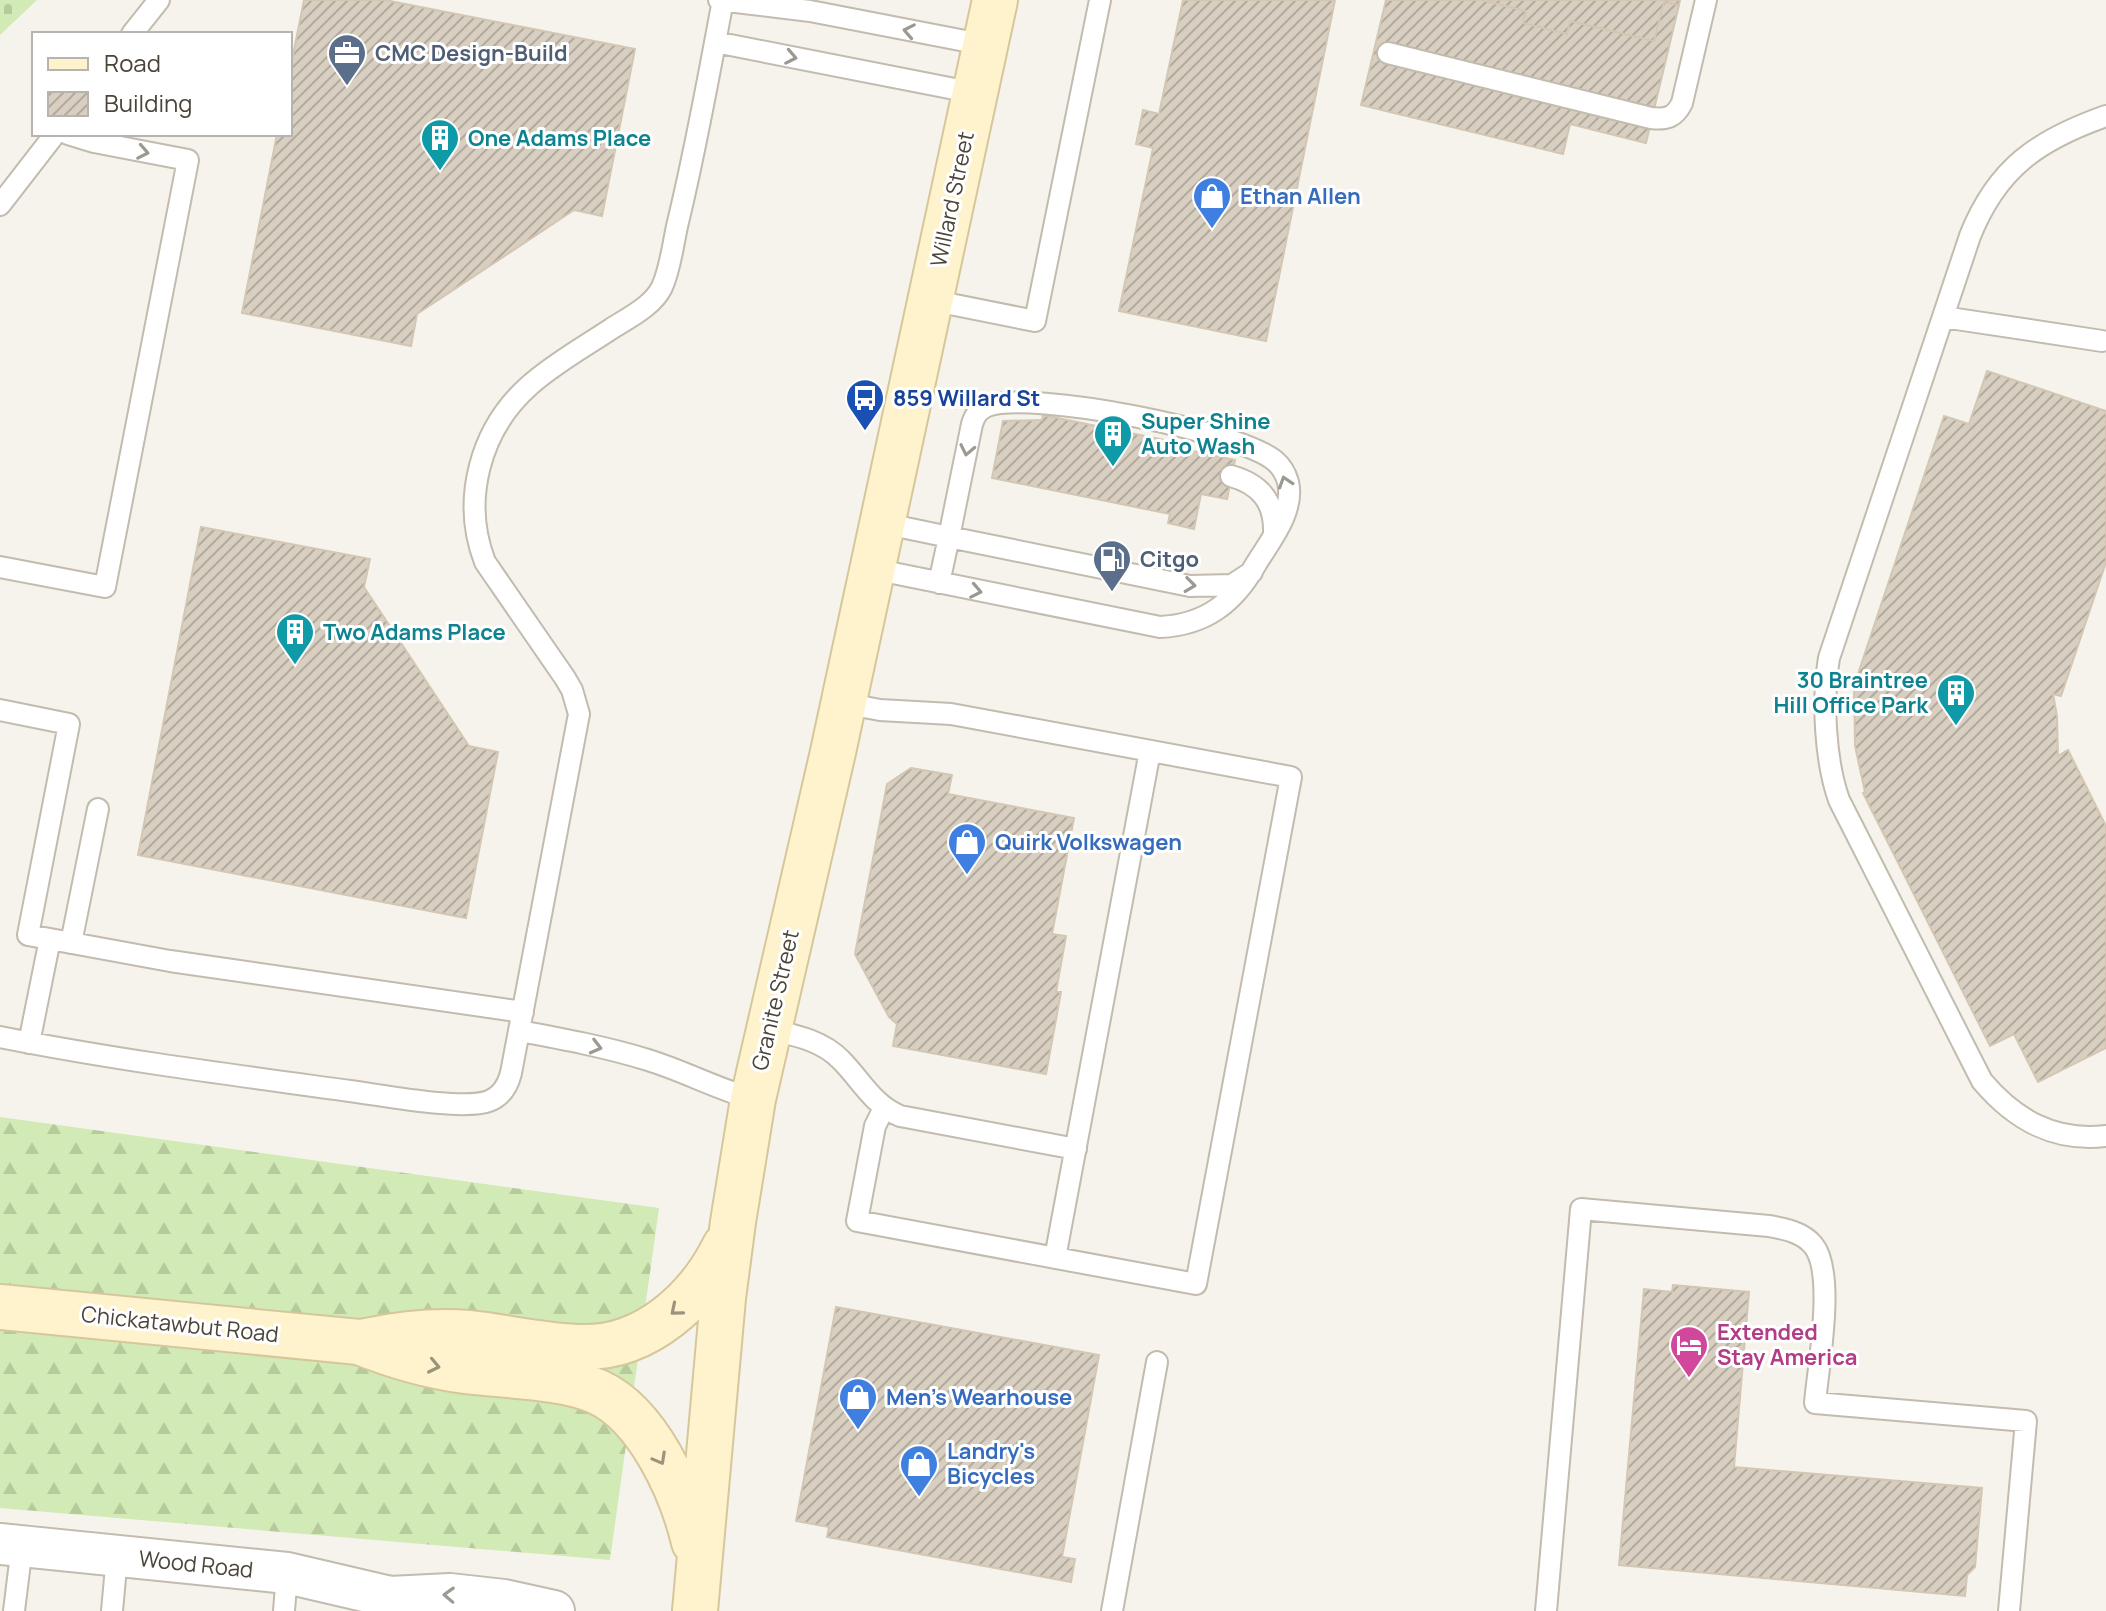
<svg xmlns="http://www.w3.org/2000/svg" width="2106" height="1611" font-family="Manrope,sans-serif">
<defs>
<pattern id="forest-firs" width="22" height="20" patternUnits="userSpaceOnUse" patternTransform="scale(2)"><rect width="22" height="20" fill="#d2eab5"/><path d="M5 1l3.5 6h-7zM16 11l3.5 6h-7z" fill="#b6ca9c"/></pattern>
<pattern id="cemetery-stones" width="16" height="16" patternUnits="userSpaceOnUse" patternTransform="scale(2)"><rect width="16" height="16" fill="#d2eab5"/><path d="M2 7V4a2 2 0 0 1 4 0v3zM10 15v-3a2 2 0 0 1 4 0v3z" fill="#b6ca9c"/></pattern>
<pattern id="building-hatch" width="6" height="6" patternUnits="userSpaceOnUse" patternTransform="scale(2)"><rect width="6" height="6" fill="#d8cfc1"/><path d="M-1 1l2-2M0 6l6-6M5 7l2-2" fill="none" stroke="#b1aa9e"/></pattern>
</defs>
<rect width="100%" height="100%" fill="#f6f3ec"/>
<!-- forest -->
<path fill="url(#forest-firs)" d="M0,1117l659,91 -49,352 -610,-52z"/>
<!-- cemetery -->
<path fill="url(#cemetery-stones)" d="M0,0h37l-37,35z"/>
<!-- building -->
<path fill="url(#building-hatch)" stroke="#d3c7b4" stroke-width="2" d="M304,0h81l250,49 -33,167 -28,-6 -157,104 -6,32 -169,-33 35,-179h13v-64z
M1183,0h152l-69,341 -147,-30 34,-163 -17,-4 7,-34 16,4z
M1386,0h95l45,11 -3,12 44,11 3,-13 84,20 10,-39 15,3 -33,138 -76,-19 -7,30 -202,-49z
M1481,0h199l-1,5 -15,-3 -10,39 -84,-20 -3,13 -44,-11 3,-12z
M1987,371l119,40v151l-45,134 -8,-2 4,22 1,40 10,-6 38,76v222l-68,34 -24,-48 -24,12 -127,-253 2,-1 -10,-46 -1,-60 90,-270 25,8z
M1043,415l146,30 -1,5 47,10 -8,39 -26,-5 -7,35 -26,-6 2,-9 -178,-36 11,-57 39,-1z
M201,527l169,32 -6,28 105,159 29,6 -32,166 -328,-63z
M911,768l41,7 -4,19 126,24 -22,116 14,2 -10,56h5l-15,82 -153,-28 4,-22 -8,-7 -34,-63 32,-170z
M1673,1285l76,7 -15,175 248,21 -7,79 -8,8 -2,21 -346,-31 25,-276 28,3z
M836,1307l263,48 -37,202 13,2 -4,23 -244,-45 2,-10 -33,-6z"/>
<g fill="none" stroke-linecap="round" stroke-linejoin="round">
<!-- lane casing -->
<g stroke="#c2bbae" stroke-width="24">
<path id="lane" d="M719,0l91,11 176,34
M132,34l27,-34
M715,42l260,51
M1388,53l263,65c16,2 24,-1 31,-15l24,-103
M2106,116c-68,24 -109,52 -136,120l-141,422c-7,43 -4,102 10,142l143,281c33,39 72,61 124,55
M0,205l55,-71
M930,300l105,21 65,-321
M1943,317l159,24
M1231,476c29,8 44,26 43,57
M882,523l67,14 -10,46
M0,567l105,20 83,-427 -94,-18 -26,-8
M873,569l287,58c45,-2 74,-24 96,-63 14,-23 39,-53 32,-82 -2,-7 -7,-16 -13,-21 -35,-30 -244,-71 -288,-55 -9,4 -12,9 -15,18l-23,113 241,49 42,-1 20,-13
M843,703l37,7 71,4 340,63 -95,507 -339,-63 18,-95 9,-18
M0,710l69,14 -41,211 22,4
M71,943l27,-134
M768,1029c26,6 54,11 73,31 20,20 32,45 59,56l176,33
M520,1031c43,8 86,16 128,29 36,11 69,29 105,39
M0,1037c116,23 233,38 350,54 31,4 113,20 139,10 13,-5 19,-16 22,-28l68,-359 -7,-24 -7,-12 -80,-116c-24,-62 -5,-133 45,-177 25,-22 54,-38 81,-56 17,-11 42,-23 51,-42 9,-20 11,-44 16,-65 18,-74 31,-148 45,-222
M29,1043l21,-104 120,22 353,51
M1055,1258l95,-507
M14,1611l8,-65
M112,1611l5,-55
M284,1611l3,-38
M1112,1611l45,-249
M1546,1611l35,-402 188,17c16,3 33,6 44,19 23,27 5,122 2,158l211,18 -17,190"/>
</g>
<!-- street casing -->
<g stroke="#c2bbae" stroke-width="44">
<path id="street" d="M0,1544l287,29 103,24 60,-3 54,6 50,11"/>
</g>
<!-- secondary casing -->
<g stroke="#d6c79b" stroke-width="48">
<path id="secondary" d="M0,1307l359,35c35,14 69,24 106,29 38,5 99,5 133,21 50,23 84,99 96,150
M366,1341c34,-7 68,-11 103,-8 38,4 77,14 115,14 63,1 115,-48 141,-101
M695,1611l28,-313 10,-76 20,-123 80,-347 162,-752"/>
</g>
<!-- lane -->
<use href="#lane" stroke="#fff" stroke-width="20"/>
<!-- street -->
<use href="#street" stroke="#fff" stroke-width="40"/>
<!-- secondary -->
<use href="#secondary" stroke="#fff3cd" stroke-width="44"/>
</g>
<!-- one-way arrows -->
<defs><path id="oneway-chevron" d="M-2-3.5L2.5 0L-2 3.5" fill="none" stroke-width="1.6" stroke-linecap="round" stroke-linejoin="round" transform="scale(2)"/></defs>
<g stroke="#9c9892">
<use href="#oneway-chevron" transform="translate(909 31) rotate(-169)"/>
<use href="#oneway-chevron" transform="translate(791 57) rotate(11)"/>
<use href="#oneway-chevron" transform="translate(143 152) rotate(11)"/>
<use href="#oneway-chevron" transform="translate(967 450) rotate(102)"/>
<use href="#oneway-chevron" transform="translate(1285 482) rotate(-108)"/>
<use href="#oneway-chevron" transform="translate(1190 585) rotate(7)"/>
<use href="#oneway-chevron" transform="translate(976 591) rotate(11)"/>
<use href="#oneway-chevron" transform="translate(596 1047) rotate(14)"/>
<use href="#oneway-chevron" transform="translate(449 1595) rotate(-178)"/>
</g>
<g stroke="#9c937c">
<use href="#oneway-chevron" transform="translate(676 1310) rotate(140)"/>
<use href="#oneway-chevron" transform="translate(434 1366) rotate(12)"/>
<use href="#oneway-chevron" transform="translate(660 1459) rotate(61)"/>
</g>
<!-- icons -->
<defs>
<g id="office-pin" transform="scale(2)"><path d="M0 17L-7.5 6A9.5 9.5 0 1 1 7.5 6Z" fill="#5c6f8a" stroke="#fff"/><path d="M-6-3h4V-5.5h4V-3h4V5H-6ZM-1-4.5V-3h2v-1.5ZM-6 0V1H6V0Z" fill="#fff"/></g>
<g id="building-pin" transform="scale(2)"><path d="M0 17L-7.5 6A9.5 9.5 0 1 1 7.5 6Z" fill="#0f9aa8" stroke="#fff"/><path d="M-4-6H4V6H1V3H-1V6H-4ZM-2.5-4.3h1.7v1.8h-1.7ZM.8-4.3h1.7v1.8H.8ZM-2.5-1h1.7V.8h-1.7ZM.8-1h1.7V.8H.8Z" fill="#fff"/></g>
<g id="shop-pin" transform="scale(2)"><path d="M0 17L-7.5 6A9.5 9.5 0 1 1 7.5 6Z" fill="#3f7fe0" stroke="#fff"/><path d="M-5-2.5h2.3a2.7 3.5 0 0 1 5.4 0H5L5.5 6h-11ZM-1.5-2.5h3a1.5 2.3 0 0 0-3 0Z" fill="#fff"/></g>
<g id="bus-pin" transform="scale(2)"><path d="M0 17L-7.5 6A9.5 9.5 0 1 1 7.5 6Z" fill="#1a4fb4" stroke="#fff"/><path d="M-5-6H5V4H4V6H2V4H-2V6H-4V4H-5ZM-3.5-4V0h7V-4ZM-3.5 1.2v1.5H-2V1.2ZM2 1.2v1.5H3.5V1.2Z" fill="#fff"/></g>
<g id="fuel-pin" transform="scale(2)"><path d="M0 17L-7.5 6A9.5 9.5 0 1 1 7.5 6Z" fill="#5c6f8a" stroke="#fff"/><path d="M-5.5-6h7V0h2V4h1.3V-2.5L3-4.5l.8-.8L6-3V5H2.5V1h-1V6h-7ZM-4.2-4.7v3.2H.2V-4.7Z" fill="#fff"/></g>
<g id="hotel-pin" transform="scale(2)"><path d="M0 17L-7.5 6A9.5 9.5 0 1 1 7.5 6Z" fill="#d1479c" stroke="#fff"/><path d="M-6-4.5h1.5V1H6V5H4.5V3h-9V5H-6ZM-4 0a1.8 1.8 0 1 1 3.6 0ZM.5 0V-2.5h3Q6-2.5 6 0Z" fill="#fff"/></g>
</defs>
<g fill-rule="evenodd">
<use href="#office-pin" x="347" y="53"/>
<use href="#building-pin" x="440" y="138"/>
<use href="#shop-pin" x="1212" y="196"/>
<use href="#bus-pin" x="865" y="398"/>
<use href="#building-pin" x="1113" y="434"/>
<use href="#fuel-pin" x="1112" y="559"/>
<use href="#building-pin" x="295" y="632"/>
<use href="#building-pin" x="1956" y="693"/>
<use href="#shop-pin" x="967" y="842"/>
<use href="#hotel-pin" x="1689" y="1345"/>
<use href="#shop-pin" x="858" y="1397"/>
<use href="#shop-pin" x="919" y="1464"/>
</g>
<g text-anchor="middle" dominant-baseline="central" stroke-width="6" stroke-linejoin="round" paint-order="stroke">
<!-- service labels -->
<g font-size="22" font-weight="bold" fill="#4e5e75" stroke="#fff" text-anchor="start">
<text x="375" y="53">CMC Design-Build</text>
<text x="1140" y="559">Citgo</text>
</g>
<!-- culture labels -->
<g font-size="22" font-weight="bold" fill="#0d838f" stroke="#fff" text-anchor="start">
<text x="468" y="138">One Adams Place</text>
<text x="1141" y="421">Super Shine<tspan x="1141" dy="25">Auto Wash</tspan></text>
<text x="323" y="632">Two Adams Place</text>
<text x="1928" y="680" text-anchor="end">30 Braintree<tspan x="1928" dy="25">Hill Office Park</tspan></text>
</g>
<!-- shop labels -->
<g font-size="22" font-weight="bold" fill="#366cbe" stroke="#fff" text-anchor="start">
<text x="1240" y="196">Ethan Allen</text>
<text x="995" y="842">Quirk Volkswagen</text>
<text x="886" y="1397">Men's Wearhouse</text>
<text x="947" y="1451">Landry's<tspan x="947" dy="25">Bicycles</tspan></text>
</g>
<!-- street labels -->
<g font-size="22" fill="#4b4439" stroke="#fff">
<text transform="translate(952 199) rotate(-78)">Willard Street</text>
<text transform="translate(775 1000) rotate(-77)">Granite Street</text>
<text transform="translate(180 1324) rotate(6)">Chickatawbut Road</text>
<text transform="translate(196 1564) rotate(6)">Wood Road</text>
</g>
<!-- transit labels -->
<g font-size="22" font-weight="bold" fill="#164399" stroke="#fff" text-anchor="start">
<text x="893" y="398">859 Willard St</text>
</g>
<!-- hotel labels -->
<g font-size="22" font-weight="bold" fill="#b23c85" stroke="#fff" text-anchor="start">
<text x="1717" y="1332">Extended<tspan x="1717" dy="25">Stay America</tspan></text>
</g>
</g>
<!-- legend -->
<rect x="32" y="32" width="260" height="104" fill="#ffffff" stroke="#b7b4b0" stroke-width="2"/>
<rect x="48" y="58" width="40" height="12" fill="#fff3cd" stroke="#b7b4b0" stroke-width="2"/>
<text x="104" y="72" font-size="24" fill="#4b4439">Road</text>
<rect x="48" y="92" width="40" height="24" fill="url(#building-hatch)" stroke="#b7b4b0" stroke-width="2"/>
<text x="104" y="112" font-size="24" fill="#4b4439">Building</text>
</svg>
